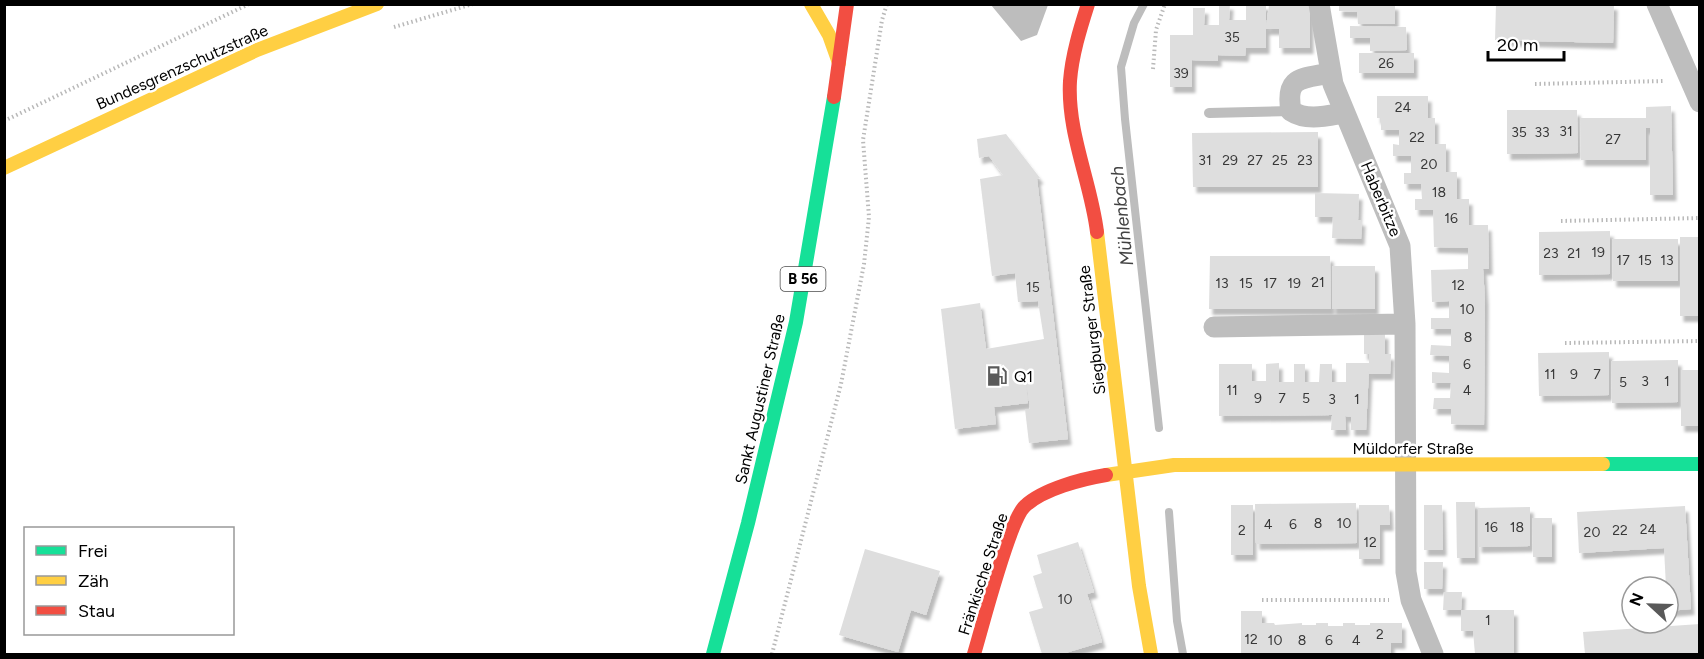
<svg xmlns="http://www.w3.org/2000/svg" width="1704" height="659" font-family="Figtree,sans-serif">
<defs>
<filter id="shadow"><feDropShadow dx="3.5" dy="6" stdDeviation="1.5" flood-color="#0004"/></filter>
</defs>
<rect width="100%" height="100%" fill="#fff"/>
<!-- water -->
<path fill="#bdbdbd" d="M991,5h57l-11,30 -16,6z"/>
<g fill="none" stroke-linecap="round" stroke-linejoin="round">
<!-- stream -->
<path stroke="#bdbdbd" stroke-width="8" d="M1144,4l-10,19 -13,44 4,52 34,309
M1169,512l8,109 6,33"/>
</g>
<!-- building -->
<path fill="#dedede" filter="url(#shadow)" d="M1219,4h11l-1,16h17v-16h20v23l3,-22h41v43h-31v-19h-13v19h-20l-1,8 -27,-1v6l-26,-1v27h-22v-52h23v-27h12l-1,17h15z
M1339,4h56v20h-37l-1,-12 -18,-1z
M1496,4h118l-1,39 -118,-3z
M1350,26l56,1 1,23 -37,1v-13h-20z
M1359,53h55v20h-55z
M1377,96h51v22h7v26h11v28h11v27h12v26h19l1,44h-6l2,31 -1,125 -33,-1v-15h-18l1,-11h16l1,-15h-19v-11l17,1v-17l-19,-1 1,-10 20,1v-17h-20v-11h18v-17l-17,1 -1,-32 37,-1v-21l-34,-1 -1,-37h-18v-11h7l-1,-15h-17v-11h7v-17h-18v-12l6,1v-15h-18v-12h-4z
M1671,106l2,89h-23v-67h-4v32h-65l-1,-42h66v-11z
M1507,110h70l1,43 -71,1z
M1318,132v55h-125l-1,-54z
M1006,134l34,44 -3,1 31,260 -39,4 -4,-34h5l-6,-46 4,40 -34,4 2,17 -41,5 -14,-120 39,-6 6,46 58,-10 -6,-38 -20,1 -3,-29 -23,3 -12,-97 23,-4 -14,-19 -10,2 -2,-19z
M1315,193l44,1 -1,26h4l-1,19 -29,-1 1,-21h-18z
M1610,231v43l-71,1v-43z
M1680,237h20v79h-20z
M1612,239h66v42h-65z
M1210,256h120l1,53h-122z
M1332,266h43v43h-43z
M1364,333h21v21h6l-1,20h-21v-6l-3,62h-15v-13l-6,-1 1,14h-15l1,-15 -113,1v-52h33v17h14v-17l13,-1v19h15v-18h11v18h14l1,-18h12v18h14v-19h23v-9h-5z
M1609,352v43l-70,1 -1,-43z
M1678,360v42l-66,1 -1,-42z
M1681,370h19v56h-19z
M1456,502h19v56h-18z
M1356,503l1,40 -101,1 -1,-40z
M1231,505h22v50h-22z
M1359,505h30l1,20h-10v34h-21z
M1424,505h18l1,45h-19z
M1685,506l6,103 -23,2v-24h-2l-2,-39 -85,5 -2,-41z
M1530,507v39l-52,1v-39z
M1532,518h20v39h-19z
M1078,542l16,50 -7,2 15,48 -40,12h-20l-13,-42 14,-4 -10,-32 9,-3 -5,-18z
M865,549l75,22 -14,44 -15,-5 -13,42 -59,-17z
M1424,562h19l-1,27h-18z
M1444,592h18l-1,18h53v44h-39l-2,-23h-12v-21h-18z
M1241,611h21v12h12l1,2 27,-2v2h14v-2h12v3h15v-3h12v2h15v-2h32v20h-11v11h-150z
M1700,624v30h-115l-2,-22z"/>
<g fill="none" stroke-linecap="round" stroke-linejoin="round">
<!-- path -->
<path stroke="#b9b9b9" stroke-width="4" stroke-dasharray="1.5 3" stroke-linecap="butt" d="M394,27l79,-23
M1153,69l3,-39 9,-26
M1535,84l130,-3
M4,121l245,-117
M1561,221l139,-3
M1565,343l135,-2
M1262,600h127
M772,654l69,-270 23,-120 5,-47 -6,-77 19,-120 5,-16"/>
<!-- lane -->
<path stroke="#bebebe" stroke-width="10" d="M1209,113l82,-2"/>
<!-- street -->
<path stroke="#bebebe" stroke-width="21" d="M1319,4l14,80 67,162 5,78 1,248 5,28 22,54
M1657,4l43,98
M1330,73c-29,6 -45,3 -39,38 15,10 35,5 52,2
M1214,327l191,-3"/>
<!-- fast -->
<path stroke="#16e098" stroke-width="14" d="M1603,464h97
M713,654l35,-131 48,-201 38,-225"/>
<!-- slow -->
<path stroke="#ffcf43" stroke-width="14" d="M811,4l18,31 10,28
M4,168l253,-118 120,-46
M1097,232l42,354 12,68
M1106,475l68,-10 429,-1"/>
<!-- jam -->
<path stroke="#f24e42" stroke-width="14" d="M1088,4c-8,25 -16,51 -18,77 -3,52 21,101 27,151
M834,97l13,-93
M974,654c8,-26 35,-134 51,-148 18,-17 57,-27 81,-31"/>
</g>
<!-- icons -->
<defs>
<g id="fuel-bare" transform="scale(1.62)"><path d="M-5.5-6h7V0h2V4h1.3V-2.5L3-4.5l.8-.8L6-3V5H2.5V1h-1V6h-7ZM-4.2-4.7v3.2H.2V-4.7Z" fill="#595959" stroke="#fff" stroke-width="2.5" paint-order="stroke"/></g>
</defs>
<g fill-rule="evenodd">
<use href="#fuel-bare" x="997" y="376"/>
</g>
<g text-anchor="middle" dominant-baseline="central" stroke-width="5" stroke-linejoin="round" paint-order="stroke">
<!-- number labels -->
<g font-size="14" fill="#383838">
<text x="1232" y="37">35</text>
<text x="1386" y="63">26</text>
<text x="1181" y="73">39</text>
<text x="1403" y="107">24</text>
<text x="1566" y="131">31</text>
<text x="1519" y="132">35</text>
<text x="1542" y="132">33</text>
<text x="1417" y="137">22</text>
<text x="1613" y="139">27</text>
<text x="1205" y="160">31</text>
<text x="1230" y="160">29</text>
<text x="1255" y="160">27</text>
<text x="1280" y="160">25</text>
<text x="1305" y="160">23</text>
<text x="1429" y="164">20</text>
<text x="1439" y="192">18</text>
<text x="1451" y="218">16</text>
<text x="1598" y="252">19</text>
<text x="1551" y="253">23</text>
<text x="1574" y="253">21</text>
<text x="1623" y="260">17</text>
<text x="1645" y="260">15</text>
<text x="1667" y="260">13</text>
<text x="1318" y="282">21</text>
<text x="1222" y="283">13</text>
<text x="1246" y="283">15</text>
<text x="1270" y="283">17</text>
<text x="1294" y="283">19</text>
<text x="1458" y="285">12</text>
<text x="1033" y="287">15</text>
<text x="1467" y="309">10</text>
<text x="1468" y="337">8</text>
<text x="1467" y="364">6</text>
<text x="1550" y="374">11</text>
<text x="1574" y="374">9</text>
<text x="1597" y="374">7</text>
<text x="1645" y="381">3</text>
<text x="1667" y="381">1</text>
<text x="1623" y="382">5</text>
<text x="1232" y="390">11</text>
<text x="1467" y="390">4</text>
<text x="1258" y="398">9</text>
<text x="1282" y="398">7</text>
<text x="1306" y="398">5</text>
<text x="1332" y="399">3</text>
<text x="1357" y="399">1</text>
<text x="1318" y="523">8</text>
<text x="1344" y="523">10</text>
<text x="1268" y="524">4</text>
<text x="1293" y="524">6</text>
<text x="1491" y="527">16</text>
<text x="1517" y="527">18</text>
<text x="1648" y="529">24</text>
<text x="1242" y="530">2</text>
<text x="1620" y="530">22</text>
<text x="1592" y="532">20</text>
<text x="1370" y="542">12</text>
<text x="1065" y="599">10</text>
<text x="1488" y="620">1</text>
<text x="1380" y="634">2</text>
<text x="1251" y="639">12</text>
<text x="1275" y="640">10</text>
<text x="1302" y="640">8</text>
<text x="1329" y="640">6</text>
<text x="1356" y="640">4</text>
</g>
<!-- shield labels -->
<rect fill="#fff" stroke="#4c4c4c" stroke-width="1.5" x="780.5" y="267" width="45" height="24" rx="4.5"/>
<g font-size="15" font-weight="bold" fill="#000">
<text x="803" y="279">B 56</text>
</g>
<!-- street labels -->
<g font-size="16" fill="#000" stroke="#fff">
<text transform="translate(182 67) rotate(-24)">Bundesgrenzschutzstraße</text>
<text transform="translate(1381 199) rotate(67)">Haberbitze</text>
<text transform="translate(1092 330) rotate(-97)">Siegburger Straße</text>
<text transform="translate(760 399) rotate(-77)">Sankt Augustiner Straße</text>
<text x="1413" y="448">Müldorfer Straße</text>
<text transform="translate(983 574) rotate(-72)">Fränkische Straße</text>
</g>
<!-- poi labels -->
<g font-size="16" fill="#000" stroke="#fff" text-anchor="start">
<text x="1014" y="376">Q1</text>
</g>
<!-- water labels -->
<g font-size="18" font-style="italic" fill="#424242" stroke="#fff">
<text transform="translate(1122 216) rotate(-96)">Mühlenbach</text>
</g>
</g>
<!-- border -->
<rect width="1704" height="659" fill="none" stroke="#000000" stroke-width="12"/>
<!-- legend -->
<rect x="24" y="527" width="210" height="108" fill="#ffffff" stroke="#999999" stroke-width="1.5"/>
<rect x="36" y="546" width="30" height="9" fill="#16e098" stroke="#999999" stroke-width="1.5"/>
<text x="78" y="557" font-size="18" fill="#000000">Frei</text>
<rect x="36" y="576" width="30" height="9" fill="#ffcf43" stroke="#999999" stroke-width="1.5"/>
<text x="78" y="587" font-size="18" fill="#000000">Zäh</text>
<rect x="36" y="606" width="30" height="9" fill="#f24e42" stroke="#999999" stroke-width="1.5"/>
<text x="78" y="617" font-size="18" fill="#000000">Stau</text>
<!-- north arrow -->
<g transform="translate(1650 605) rotate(292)"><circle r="28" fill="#ffffff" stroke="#999999" stroke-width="1.5"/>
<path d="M0-4.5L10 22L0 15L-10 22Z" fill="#595959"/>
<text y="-9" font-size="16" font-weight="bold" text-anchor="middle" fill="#000000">N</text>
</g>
<!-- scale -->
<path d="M1488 51v9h76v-9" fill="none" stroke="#000000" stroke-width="3"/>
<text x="1497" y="51" font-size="18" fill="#000000" stroke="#ffffff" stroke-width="4.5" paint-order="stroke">20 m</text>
</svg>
